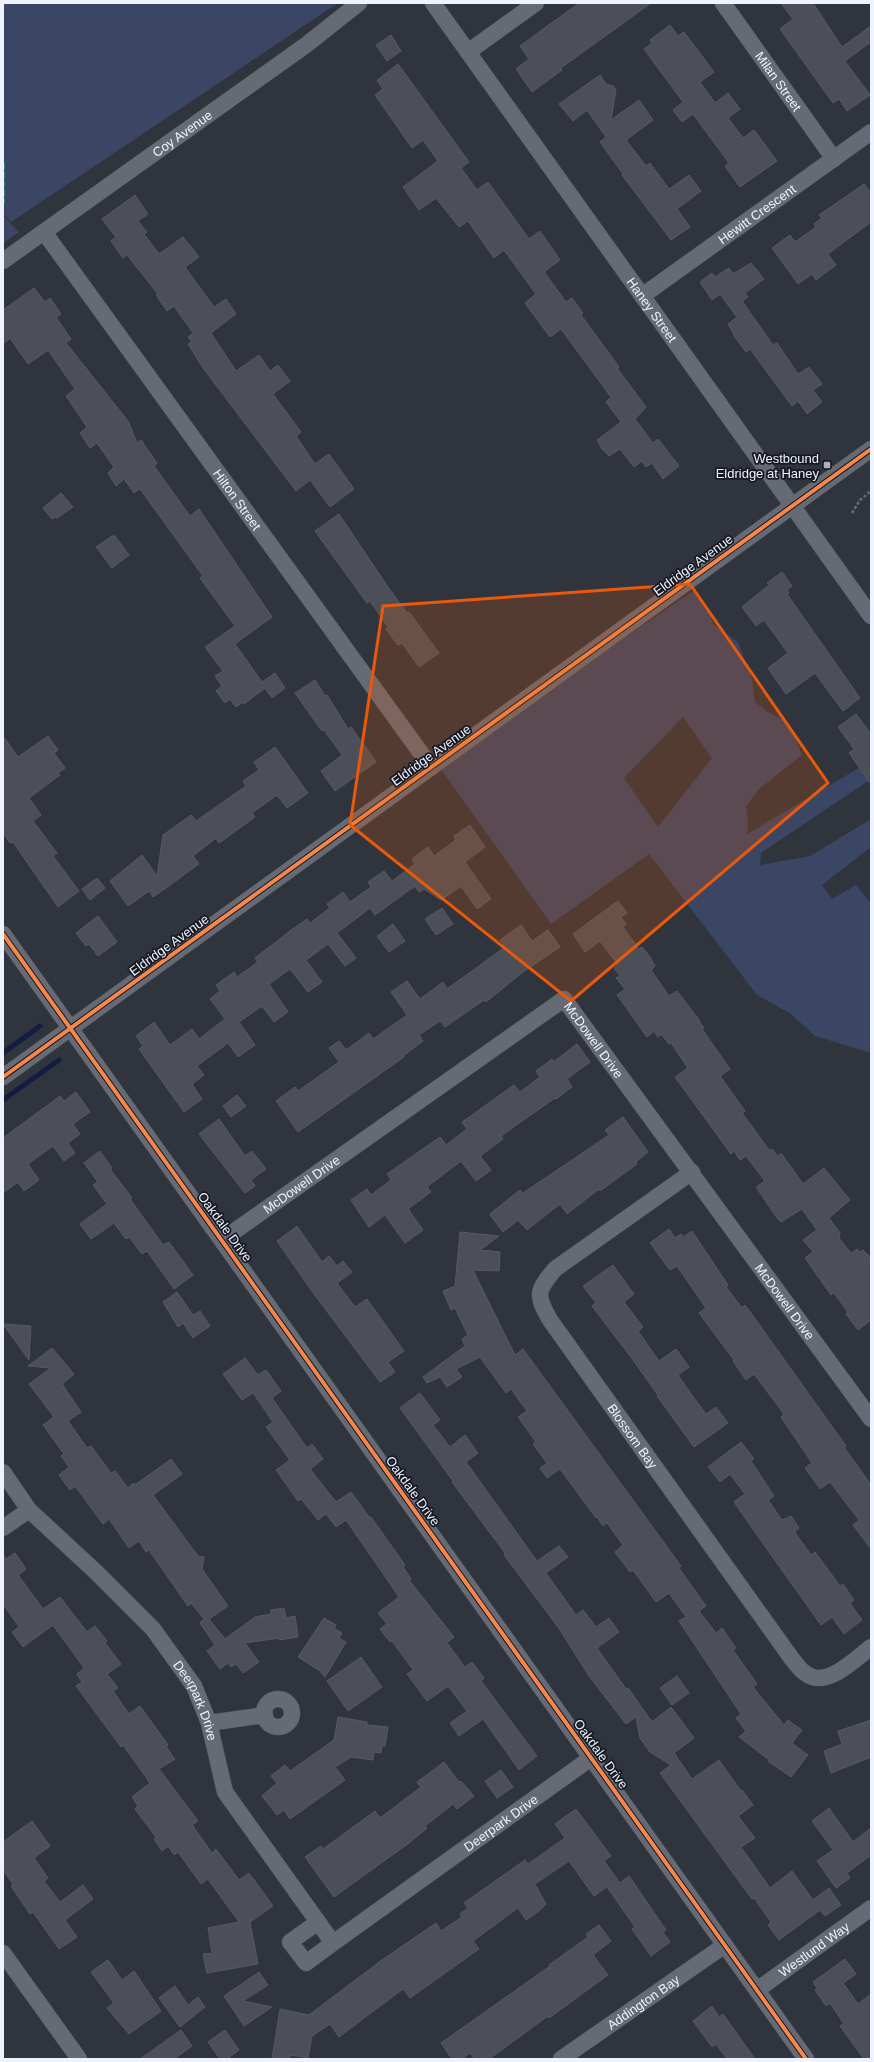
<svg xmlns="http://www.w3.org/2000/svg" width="874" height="2062" font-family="Arial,sans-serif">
<rect width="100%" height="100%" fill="#30343d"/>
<!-- green -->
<path fill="#3a4664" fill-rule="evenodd" d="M3,3h335l-327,219 -8,-9z
M3,215l16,17 -16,11z
M695,590l14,22 4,12 25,18 14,37 3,23 11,9 24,13 12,31 -43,34 -13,18 2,13 -1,14 122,-72 2,17 -110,74 -1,12 50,-9 61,-37v28l-49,38 10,14 24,-14 15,18v150l-56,-17 -24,-22 -34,-19 -108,-141 -98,70 -113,-159zM683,717l29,41 -54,69 -34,-49z"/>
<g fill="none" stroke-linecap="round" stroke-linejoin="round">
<!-- stream -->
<path stroke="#111d42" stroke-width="5" d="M3,1053l37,-27
M3,1100l56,-40"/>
</g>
<!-- building -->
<path fill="#4c4f57" stroke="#565a62" d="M579,3h72l-90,65 1,2 -30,22 -16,-23 13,-10 -9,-13z
M781,3h32l29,44 29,-21v16l-26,19 25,34 -23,16 -8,-12 -6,4 -53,-74 13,-10z
M670,25l8,11 6,-4 30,40 -14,10 15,21 13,-10 12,16 -12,9 15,20 11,-8 23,31 -37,26 -15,-21 4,-3 -36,-49 -11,8 -9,-12 10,-8 -39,-53 8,-6 -2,-3z
M391,35l10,16 -14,10 -11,-16z
M398,64l71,98 -8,6 16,22 11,-8 41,57 11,-8 20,29 -16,12 22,30 6,-4 11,15 -2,2 38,52 -2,1 29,39 -11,12 18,24 5,-4 21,27 -16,13 -11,-16 -6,4 -4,-6 -8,6 -14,-18 -11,7 -7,-7 -5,-9 24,-18 -15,-20 5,-5 -50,-68 -11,8 -25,-34 11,-9 -32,-44 -10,8 -26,-37 -9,6 -23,-29 -17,12 -16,-23 35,-26 -15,-21 -11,8 -37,-53 8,-6 -6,-9z
M600,75l6,9 7,2 3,4 -5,30 28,-20 14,20 -27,20 20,26 4,-3 19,26 20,-14 12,16 -24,18 13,18 -19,13 -49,-65 1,-1 -23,-32 6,-5 -19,-27 -14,11 -14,-17z
M864,184l7,9v29l-43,32 8,11 -20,15 -4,-6 -14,10 -26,-36 18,-13 5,7 21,-15 -2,-3 8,-6 -3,-3z
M135,195l13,19 -10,7 9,11 -3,2 15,20 24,-17 16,20 -14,10 29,40 12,-8 10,15 -25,19 25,38 23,-16 11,16 8,-6 12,16 -17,13 28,38 -5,4 19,28 14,-10 25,35 -24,18 -20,-27 -14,11 -93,-123 -15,-24 4,-2 -4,-5 5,-4 -19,-27 -7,5 -11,-16 2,-1 -31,-39 -4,3 -12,-17 5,-4 -14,-18z
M751,263l13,16 -19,14 3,4 -6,4 31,44 4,-2 21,31 11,-7 13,17 -9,6 9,12 -15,12 -9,-13 -6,5 -42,-57 -4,3 -11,-15 -7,-13 9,-7 -17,-23 -8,6 -12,-18 12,-9 3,4 14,-9 4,6z
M34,288l11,14 5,-4 11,16 -5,3 15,22 -5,4 62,78 9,22 4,-3 16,23 -3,3 36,50 9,-7 73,108 -37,27 27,38 13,-9 10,15 -13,10 -7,-10 -21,16 -1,-2 -7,5 -6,-8 -5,4 -9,-12 6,-5 -7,-10 8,-5 -18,-24 30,-21 -35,-48 3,-2 -63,-87 -6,4 -10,-14 -8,7 -8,-13 6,-6 -17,-24 -7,5 -10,-15 7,-6 -21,-31 9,-7 -27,-39 -20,14 -18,-26 -7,6v-34z
M61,493l12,14 -16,11 -1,-1 -4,2 -9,-11z
M339,514l49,73 19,26 2,-1 30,41 -20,14 -17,-24 -4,2 -12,-16 2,-2 -18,-26 -3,2 -52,-72z
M112,536h3l14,19 -17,13 -16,-21z
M782,572l10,14 -5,4 2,3 -2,1 73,104 -17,13 -28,-38 -29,21 -18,-26 20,-15 -24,-33 -8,6 -14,-19 27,-22 -2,-2z
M315,680l10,16 2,-1 21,34 3,-2 25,35 -41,29 -14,-20 21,-16 -18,-25 -2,1 -27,-38z
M856,714l15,20v50l-22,-31 5,-4 -16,-22z
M3,736l15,21 30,-21 10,14 -4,3 11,15 -7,5 2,2 -31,23 12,17 -8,6 24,32 -4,3 26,35 -21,16 -45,-65 -3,1 -7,-10z
M275,747l33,46 -21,15 -10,-13 -25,18 3,4 -36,26 -3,-5 -23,18 6,8 -33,24 -13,9 -4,-6 -21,15 -18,-25 32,-26 15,21 6,-41 28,-20 5,6 50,-35 -3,-5 16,-11 -5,-8z
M470,825l15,22 -20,15 26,37 -14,10 -16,-23 -20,14 -17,-11 -5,3 -4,-6 -40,29 -5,-7 -33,25 19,25 -11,8 -17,-22 -22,16 16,22 -14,10 -18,-23 -21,15 19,28 -14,10 -12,-16 -23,16 16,23 -17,12 -10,-14 -31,23 7,9 -12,9 10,15 -18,13 -45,-63 4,-3 -7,-10 18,-14 16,23 22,-16 7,10 26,-20 -15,-20 10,-8 -4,-6 18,-13 3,5 21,-15 -3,-4 35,-27 17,-12 3,4 20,-15 -3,-4 16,-12 7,10 21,-15 -3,-5 16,-11 8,10 23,-17 -3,-5 16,-12 6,9 22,-16 -2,-4z
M97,878l8,10 -15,12 -8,-11z
M618,901l9,12 -6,4 5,7 -3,3 16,22 3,-2 8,10 5,9 -4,4 18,26 8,-5 23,30h-1l5,7 -2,1 28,40 -10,7 25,35 -3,2 28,38 2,-2 6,7 3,-3 22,31 21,-16 26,32 -21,18 11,15 -1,5 12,15 6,-4 2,3 4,-2 8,8v62l-13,10 -12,-16 2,-2 -14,-19 -3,2 -26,-37 8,-6 -10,-12 14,-10 -15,-21 -21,13 -4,-4 -21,-31 9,-6 -19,-25 -6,4 -6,-9 -3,3 -56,-77 13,-9 -17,-25 -2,1 -8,-10 -3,3 -4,-6 -7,6 -30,-42 8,-6 -9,-11 4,-2 -6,-8 4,-3 -18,-24 -15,11 -12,-18z
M442,908l11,16 -17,11 -11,-16z
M98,916l19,26 -19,14 -9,-12 -3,2 -10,-13z
M393,924l12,17 -16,11 -12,-16z
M521,925l11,16 16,-11 12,17 -37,25 -37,30 -2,-2 -39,27 -5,-6 -21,14 4,6 -20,15 1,1 -106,75 -22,-31 19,-14 3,4 41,-29 -10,-14 10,-7 7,9 23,-17 4,6 34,-24 -16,-23 16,-11 13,18 23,-17 4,7 58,-42 -5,-7z
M577,1044l13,18 -23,17 5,8 -16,12 -1,-1 -54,38 2,3 -23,17 11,14 -15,11 -15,-20 -34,26 4,5 -23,17 15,21 -18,13 -20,-28 -16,12 -18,-27 16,-11 4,6 20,-15 -4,-6 53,-37 6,8 21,-16 -5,-7 52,-37 6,7 20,-15 -4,-6 16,-12 1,3z
M76,1092l14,20 -17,12 7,10 -12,9 7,10 -11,8 -11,-15 -25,18 11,16 -15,11 -6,-9 -15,11v-55l57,-42 4,5z
M237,1095l9,11 -15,11 -8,-11z
M623,1117l25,35 -12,10 1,2 -37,27 -1,-2 -32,25 -7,-10 -33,26 -9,-10 -15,12 -13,-17 2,-3 28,-22 3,3 86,-58 -4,-5z
M219,1119l26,37 7,-5 14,18 -15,11 4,6 -10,7 -46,-59z
M100,1151l12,17 -2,1 22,29 -2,1 33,46 6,-3 24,33 -19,14 -27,-38 -5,3 -13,-17 -3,2 -12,-16 -23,16 -11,-15 27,-20 -14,-19 5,-3 -14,-19z
M297,1226l25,36 7,-6 8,10 6,-5 9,11 -15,11 18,24 12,-8 37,52 -16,11 7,10 -15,10 -69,-92 -34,-49z
M669,1229l6,9 6,-4 2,3 9,-6 36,54 -2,2 16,21 3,-3 11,15 90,126 -2,1 27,38v64l-18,-24 6,-5 -29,-38 -10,7 -15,-21 7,-5 -31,-46 3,-3 -30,-40 -8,6 -13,-19 1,-1 -35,-47 7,-5 -29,-42 -7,4 -20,-27z
M460,1232l39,4 -19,14 20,2 -1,19 -26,-1 42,85 8,-6 158,217 -2,2 27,38 -7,5 17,22 6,-5 14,20 -3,2 24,34 -4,3 31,38 4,-5 14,10 -10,13 16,12 -17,22 -23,-16 1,-1 -30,-23 7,-6 -10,-13 5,-4 -62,-93 7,-4 -17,-24 -13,9 -23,-32 -3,2 -15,-20 8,-7 -16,-22 -4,3 -6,-9 -1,1 -36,-49 -13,9 -7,-10 7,-5 -14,-19 3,-2 -18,-25 9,-6 -16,-22 -5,4 -26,-36 -24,12 6,8 -15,10 -7,-10 -13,6 -4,-6 42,-31 -3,-7 6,-4 -13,-27 -4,2 -8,-19 12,-5z
M613,1265l21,29 -10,8 19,25 -5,4 21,30 17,-12 13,18 -11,8 13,19 15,20 10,-7 12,16 -34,24 -37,-51 1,-1 -25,-35 -41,-54 4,-3 -13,-17z
M177,1292l16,23 7,-4 10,15 -17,12 -10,-15 -5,4 -15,-25z
M3,1324l28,2 -2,34z
M52,1348l22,26 -12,10 19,28 -13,9 19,27 4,-2 20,27 4,-2 13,17 6,-5 1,2 36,-26 11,15 -29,21 45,61 6,1 -2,12 26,37 -19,13 16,20 30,-22 16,-3v-4l13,-2 2,10 9,-2 3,21 -19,3v-2l-34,5 14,19 -16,11 -7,-9 -5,3 -3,-4 -8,6 -13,-18 8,-6 -15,-22 4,-4 -13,-16 -3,3 -39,-56 -3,2 -7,-11 -10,7 -20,-29 -6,5 -28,-38 -5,4 -11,-15 10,-8 -8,-11 3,-2 -21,-29 11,-8 -25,-33 22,-16 -23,-2z
M245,1358l13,17 8,-5 15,21 -9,7 35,50 5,-4 11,15 -13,10 26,33 15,-10 19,26 1,-1 34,48 -2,2 8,12 -2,1 45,57 -7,6 18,24 7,-5 12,16 -3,3 56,75 -18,14 -36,-51 -24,17 -9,-13 17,-12 -19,-25 -21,15 -20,-27 6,-4 -21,-29 -2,1 -10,-13 7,-5 -9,-11 21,-16 -53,-77 -10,7 -10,-13 -8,6 -17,-21 -3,2 -22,-31 14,-10 -24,-33 7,-5 -20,-29 -11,7 -19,-26z
M420,1393l20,27 -7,5 17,22 15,-12 13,18 -12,9 71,99 22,-15 9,11 -22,16 30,42 7,-5 13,17 13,-9 10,14 -22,16 29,41 2,-1 24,34 19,-15 23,31 -20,15 18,26 27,-19 22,31 1,-1 11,15 -15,11 17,22 -14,9 29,41 22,-17 21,29 16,-12 12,17 -16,11 -5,-6 -41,30 -11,-15 3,-3 -17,-24 -2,1 -92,-126 11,-8 -21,-13 -10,-14 -4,-21 -10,7 -37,-48 -31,-49 -54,-72 1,-2 -53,-71 1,-1 -53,-73z
M741,1442l13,17 -3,2 23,35 -6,4 14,20 9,-4 8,12 -4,3 1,3 15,21 4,-3 25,34 3,-2 11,16 -4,3 12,17 -18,14 -12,-17 -11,8 -62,-87 -25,-36 11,-8 -15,-20 -10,8 -12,-15z
M15,1553l11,16 -8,6 25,34 17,-12 27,35 8,-6 12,15 -2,2 16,21 -14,10 11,14 -5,3 16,23 11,-8 28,39 -2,2 9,12 -16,10 39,52 -6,4 20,28 4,-4 23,31 10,-7 24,33 -23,16 8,42 -51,9 -4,-19 9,-1 -4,-25 31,-6 -31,-43 -7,5 -23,-32 -4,3 -6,-9 -6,5 -8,-12 2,-2 -21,-28 3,-3 -6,-9 18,-14 -27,-38 -2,2 -45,-61 6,-4 -5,-8 7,-6 -31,-43 -30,22 -11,-15 7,-5 -16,-23v-49l3,4z
M324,1618l12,7 -2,3 8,5 -3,5 7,4 -21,35 -5,-6 -22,-14z
M361,1657l21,30 -34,24 -21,-30z
M677,1676l12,17 -17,12 -12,-17z
M338,1717l29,5v3l21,2 -3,19h-3l-1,7 -7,-1 -1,8 -22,-3 -16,10 10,13 -55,39 -6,-9 -7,5 -15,-19 15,-13 -6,-7 14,-11 5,6 44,-31z
M871,1720v37l-40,16 -7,-22 18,-7 -4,-13z
M444,1762l15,20 2,-1 13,15 -17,13 -4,-5 -28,22 2,2 -18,15 -75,54 -29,-40 16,-11 2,3 52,-38 5,7 41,-31 -4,-5z
M501,1770l12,17 -16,11 -12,-17z
M829,1808l24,34 18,-14v27l-24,18 3,5 -14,10 -19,-27 16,-11 -21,-29z
M576,1809l35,47 -7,5 16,22 9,-7 37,54 -3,2 7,10 -19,14 -19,-27 3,-2 -28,-40 -13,9 -25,-35 -34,23 11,20 -7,7 -13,9 -8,-12 -45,33 6,8 -69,49 -7,-9 -64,48 -9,-13 -18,12 -4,22 -18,-3v4h-18l8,-50 29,6 73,-55 54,-37 5,8 21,-14 -2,-3 8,-6 -4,-5 61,-43 3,4 37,-26 -10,-14z
M32,1821l18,25 -16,12 14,20 -4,3 16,21 23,-17 10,14 -28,21 12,17 -18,12 -26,-37 -3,2 -19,-28 2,-2 -10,-14v-28z
M599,1925l12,16 -18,14 15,20 -59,43 -1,-2 -59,43h-14l-5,-6 -8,6h-10l-11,-16 109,-77 -1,-1 39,-28 -2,-3z
M845,1959l11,15 -13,9 15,21 13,-10v65h-7l-24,-33 4,-2 -14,-21 -4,3 -11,-16 2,-2 -4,-6z
M108,1960l14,20 12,-9 27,40 -32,23 -22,-26 7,-5 -23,-31z
M259,1972l9,13 -25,16 29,6 -28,19 -20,-30z
M175,1986l13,19 10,-8 7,10 -25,20 -21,-29z
M712,2006l7,11 4,-3 32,45h-28l-11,-15 -4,3 -19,-26z
M181,2030l11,16 -18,13h-34z
M225,2030l14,20 -12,9h-7l-12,-17z"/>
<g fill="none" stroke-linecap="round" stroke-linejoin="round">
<!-- minor casing -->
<g stroke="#4b5057" stroke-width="17">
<g id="minor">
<path id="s1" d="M433,3l438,613"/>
<path id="s2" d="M723,3l111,156"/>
<path d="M468,52l68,-49"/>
<path id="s3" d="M44,232l387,535"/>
<path id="s4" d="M3,261l303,-216 53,-42"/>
<path id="s5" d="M642,296l229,-164"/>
<path d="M3,934l803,1125"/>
<path d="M3,1077l868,-628"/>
<path id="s6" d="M692,1172l-137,97c-18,22 -20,25 -5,51l242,339c4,4 8,11 13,14 21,17 50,-14 66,-26"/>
<path id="s7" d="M222,1240l342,-241 307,420"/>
<path id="s8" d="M3,1472l26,38 66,61 58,58 41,57 15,37 16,69 108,151 258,-185"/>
<path d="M3,1528l26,-18"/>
<circle cx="278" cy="1713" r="14"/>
<path d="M209,1723l56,-8"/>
<path d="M318,1922l-28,20 16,21 27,-20"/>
<path d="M3,1953l76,106"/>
<path id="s9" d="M757,1990l114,-82"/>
<path id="s10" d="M561,2059l164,-114"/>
</g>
</g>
<!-- path -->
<path stroke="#676c76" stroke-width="2.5" stroke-dasharray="3 2" stroke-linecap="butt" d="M852,513l8,-13 11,-9"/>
<!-- minor -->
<use href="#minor" stroke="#656a75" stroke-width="16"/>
<!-- quiet -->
<path stroke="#3abd76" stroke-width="3" stroke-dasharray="6 3" stroke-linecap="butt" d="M3,163v40"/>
<!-- cycleway casing -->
<g stroke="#161922" stroke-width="6">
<path id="cycleway" d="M3,934l803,1125
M3,1077l868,-628"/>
</g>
<!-- cycleway -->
<use href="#cycleway" stroke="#f5874c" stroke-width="4"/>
</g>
<!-- marked area -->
<path fill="#e8590c" fill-opacity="0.2" stroke="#e8590c" stroke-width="3" stroke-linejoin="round" d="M690,584l138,199 -257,218 -221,-176 33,-219z"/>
<!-- markers -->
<rect fill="#acb0bb" stroke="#161922" stroke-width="1.5" x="823" y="461" width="8" height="8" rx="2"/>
<g text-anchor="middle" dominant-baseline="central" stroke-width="3.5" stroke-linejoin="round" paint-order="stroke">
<!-- street labels -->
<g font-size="13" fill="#eef3ff" stroke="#161922">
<text stroke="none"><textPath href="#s2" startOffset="96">Milan Street</textPath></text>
<text stroke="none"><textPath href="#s4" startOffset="220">Coy Avenue</textPath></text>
<text stroke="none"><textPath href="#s5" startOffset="141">Hewitt Crescent</textPath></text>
<text stroke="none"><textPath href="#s1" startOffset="377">Haney Street</textPath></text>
<text stroke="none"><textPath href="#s3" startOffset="330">Hilton Street</textPath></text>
<text transform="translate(693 565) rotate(-36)">Eldridge Avenue</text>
<text transform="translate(431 755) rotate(-36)">Eldridge Avenue</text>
<text transform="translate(169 945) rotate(-36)">Eldridge Avenue</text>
<text stroke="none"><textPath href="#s7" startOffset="469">McDowell Drive</textPath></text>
<text stroke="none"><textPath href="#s7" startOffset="97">McDowell Drive</textPath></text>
<text transform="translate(225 1227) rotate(54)">Oakdale Drive</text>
<text stroke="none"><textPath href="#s7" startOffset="793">McDowell Drive</textPath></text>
<text stroke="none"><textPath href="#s6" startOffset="368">Blossom Bay</textPath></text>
<text transform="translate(413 1491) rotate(54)">Oakdale Drive</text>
<text stroke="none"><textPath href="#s8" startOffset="302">Deerpark Drive</textPath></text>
<text transform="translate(601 1754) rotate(54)">Oakdale Drive</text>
<text stroke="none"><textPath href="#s8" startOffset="791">Deerpark Drive</textPath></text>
<text stroke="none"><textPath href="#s9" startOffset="70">Westlund Way</textPath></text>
<text stroke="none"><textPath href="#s10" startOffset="100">Addington Bay</textPath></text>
</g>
<!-- poi labels -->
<g font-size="13" fill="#eef3ff" stroke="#161922" text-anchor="end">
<text x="819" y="458">Westbound<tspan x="819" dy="15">Eldridge at Haney</tspan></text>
</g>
</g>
<!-- border -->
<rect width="874" height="2062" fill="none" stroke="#eef3ff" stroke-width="8"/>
</svg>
